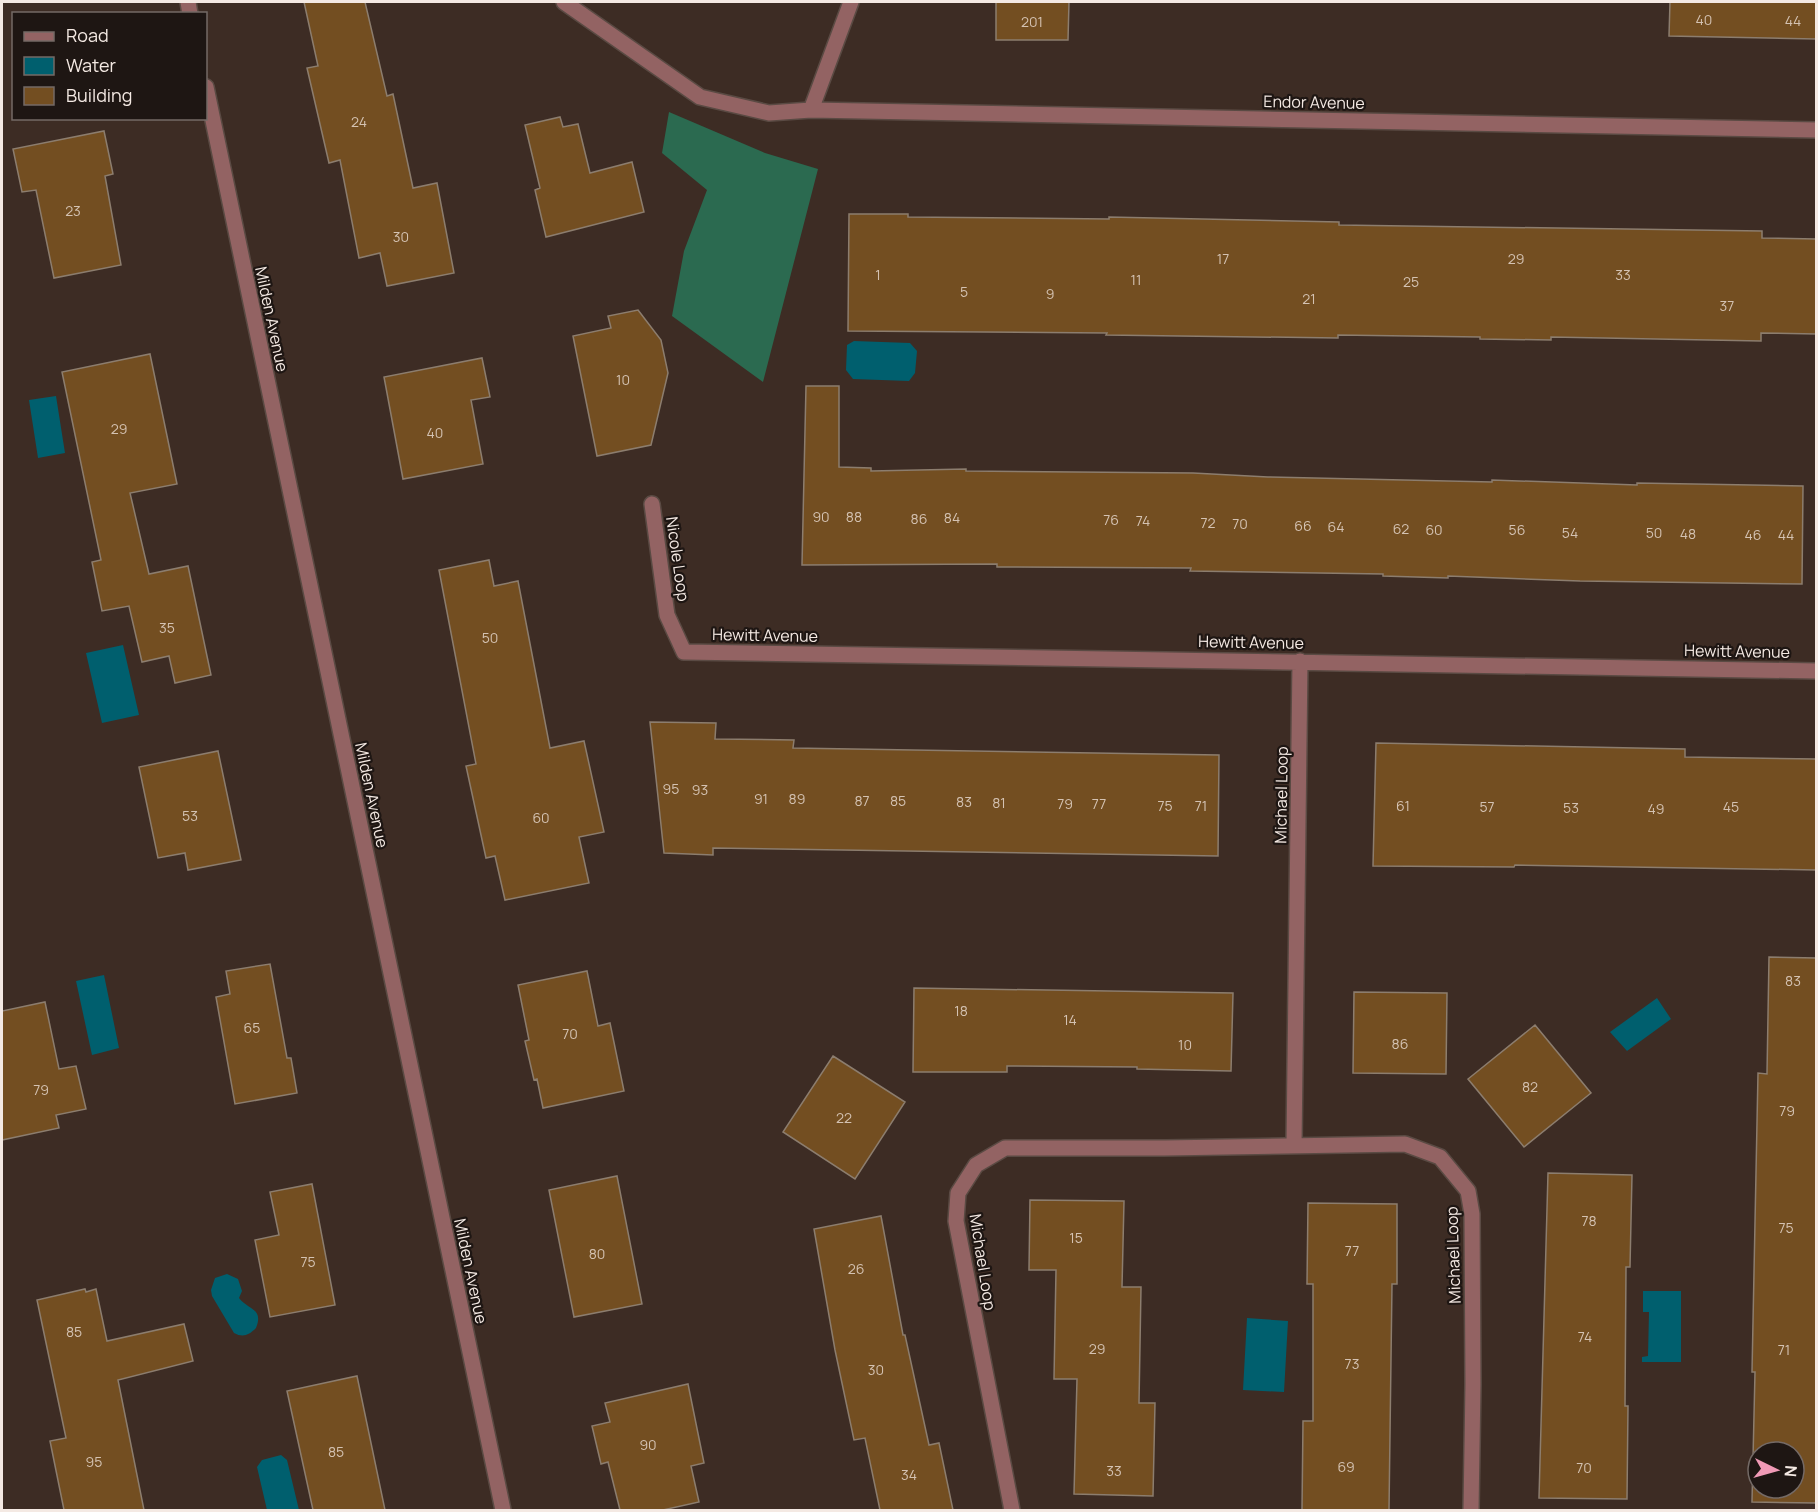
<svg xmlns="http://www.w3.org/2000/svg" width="1818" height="1512" font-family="Manrope,sans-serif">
<rect width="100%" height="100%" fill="#3d2c24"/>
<!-- forest -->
<path fill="#2b6a50" d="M669,112l96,41 53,16 -55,213 -91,-66 12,-65 23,-61 -45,-37z"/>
<!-- water -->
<path fill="#005f6e" d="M854,341l56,2 7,8 -2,22 -6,8 -56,-2 -7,-9 1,-25z
M56,396l9,57 -27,5 -9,-58z
M123,645l16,70 -37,8 -16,-70z
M104,975l15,73 -27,7 -16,-74z
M1657,998l14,21 -44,32 -17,-19z
M227,1274l11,5 4,12 -3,7c9,12 25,10 17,30 -7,7 -13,10 -22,5l-22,-37 -1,-6 4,-12z
M1643,1291h38v71h-39v-5l6,-1 1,-44h-6z
M1247,1318l41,3 -4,71 -41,-2z
M281,1455l6,5 12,50h-32l-10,-43 5,-7z"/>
<!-- building -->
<path fill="#734e21" stroke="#8c7d6e" stroke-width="1.5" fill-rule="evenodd" d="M304,2h61l22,94 6,-2 20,94 24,-5 17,90 -67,13 -7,-33 -21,5 -19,-98 -11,3 -22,-95 11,-2z
M996,2h73l-1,38h-72z
M1670,2h146v37l-147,-3z
M560,117l3,10 15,-3 12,49 42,-11 12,50 -98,25 -11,-47 5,-2 -15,-63z
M104,131l9,43 -8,2 16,89 -67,13 -18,-88 -14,2 -9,-43z
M849,214h59v3l201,2v-2l230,5v3l423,6v7l54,1v95l-55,-1v8l-210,-4v3l-71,-1v-2l-142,-2v3l-232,-3 1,-2 -259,-2z
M638,310l23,30 7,33 -17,72 -54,11 -24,-120 38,-8 -3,-12z
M150,354l27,130 -47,9 19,81 39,-8 23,109 -36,8 -6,-27 -27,6 -13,-56 -27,5 -10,-49 9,-2 -39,-188z
M482,358l8,39 -19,3 12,64 -80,15 -19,-102z
M806,386h33v81l32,1v3l95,-2v2l227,2 75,4 224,5v-2l145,5v-2l166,3 -1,98 -222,-3 -132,-5v2l-65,-2v-2l-193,-3 1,-3 -194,-1v-3l-195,1z
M489,560l5,26 24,-5 32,167 34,-7 20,91 -25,5 10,46 -84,17 -10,-44 -9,2 -20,-92 10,-2 -37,-194z
M650,722l66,1 -1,16 79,1 -1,8 426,7 -1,101 -505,-8v7l-49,-2z
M1376,743l309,6v8l131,2v111l-301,-5 -1,2 -141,-1z
M218,751l23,109 -53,10 -3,-17 -27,5 -19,-91z
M1769,957l47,1v545l-64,-1 3,-130h-3l6,-299 9,1zM1758,1452h36v36h-36z
M270,964l17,94h4l6,35 -62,11 -19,-107 14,-3 -4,-23z
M587,971l11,55 12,-3 14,68 -81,17 -6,-29 -3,1 -9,-39 4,-1 -11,-55z
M914,988l319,5 -2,78 -94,-2v-2l-130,-1v6h-94z
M1354,992l93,1 -1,81 -93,-1z
M45,1002l14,67 17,-3 10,43 -30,6 3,13 -57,12v-129z
M1535,1025l56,68 -67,54 -56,-68z
M833,1056l72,46 -50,77 -72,-47z
M1548,1173l84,2 -2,92h-4l-1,139h3l-1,93 -88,-1z
M617,1176l25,128 -68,13 -25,-127z
M312,1184l23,121 -65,12 -15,-77 24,-5 -9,-43z
M1030,1200l94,1 -2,86h19l-2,116h16l-2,93 -79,-2 3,-115h-23l2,-109h-27z
M1308,1203l89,1v80h-5l-3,226h-87l1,-89h10v-137h-6z
M881,1216l22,119h2l24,110 10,-2 14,67h-73l-15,-72 -11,2 -19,-90 -21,-121z
M85,1289l1,3 10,-3 11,52 77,-17 9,37 -75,19 26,130h-80l-14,-69 16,-3 -29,-138z
M357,1376l28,134h-72l-26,-119z
M688,1384l16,79 -13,3 8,36 -36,8h-43l-12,-48 -7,2 -9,-38 18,-4 -5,-19z"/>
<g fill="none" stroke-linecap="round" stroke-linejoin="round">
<!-- minor casing -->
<g stroke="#5a4a43" stroke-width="18">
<path id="minor" d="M188,2l2,12
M564,2l136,95 69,16 42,-3 1005,20
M206,87l297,1423
M811,110l40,-108
M652,504l15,111 17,37 1132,19
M1294,1145l6,-484
M1012,1510l-56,-289 2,-28 18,-28 29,-17h160l240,-4 35,13 28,34 4,23 1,170 -2,126"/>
</g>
<!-- minor -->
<use href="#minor" stroke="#936363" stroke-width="15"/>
</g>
<g text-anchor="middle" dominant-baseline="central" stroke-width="4.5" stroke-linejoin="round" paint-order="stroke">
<!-- number labels -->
<g font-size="14" fill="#d4c2b2">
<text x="1704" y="19">40</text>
<text x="1793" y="20">44</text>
<text x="1032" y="21">201</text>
<text x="359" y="121">24</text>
<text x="73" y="210">23</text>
<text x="401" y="236">30</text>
<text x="1223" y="258">17</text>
<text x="1516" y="258">29</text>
<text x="878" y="274">1</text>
<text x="1623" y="274">33</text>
<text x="1136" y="279">11</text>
<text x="1411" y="281">25</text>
<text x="964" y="291">5</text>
<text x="1050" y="293">9</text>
<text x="1309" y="298">21</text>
<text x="1727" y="305">37</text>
<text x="623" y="379">10</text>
<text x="119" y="428">29</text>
<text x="435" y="432">40</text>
<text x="821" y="516">90</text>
<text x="854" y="516">88</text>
<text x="952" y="517">84</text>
<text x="919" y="518">86</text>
<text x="1111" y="519">76</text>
<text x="1143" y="520">74</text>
<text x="1208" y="522">72</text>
<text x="1240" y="523">70</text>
<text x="1303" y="525">66</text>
<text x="1336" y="526">64</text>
<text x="1401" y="528">62</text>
<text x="1434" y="529">60</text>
<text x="1517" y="529">56</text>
<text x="1570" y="532">54</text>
<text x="1654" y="532">50</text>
<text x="1688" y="533">48</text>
<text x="1753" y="534">46</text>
<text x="1786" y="534">44</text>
<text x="167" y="627">35</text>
<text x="490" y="637">50</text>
<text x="671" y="788">95</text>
<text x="700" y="789">93</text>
<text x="761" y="798">91</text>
<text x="797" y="798">89</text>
<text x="862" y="800">87</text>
<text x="898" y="800">85</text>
<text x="964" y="801">83</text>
<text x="999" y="802">81</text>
<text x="1065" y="803">79</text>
<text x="1099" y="803">77</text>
<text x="1165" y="805">75</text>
<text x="1201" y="805">71</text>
<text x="1403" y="805">61</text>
<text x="1487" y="806">57</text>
<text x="1731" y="806">45</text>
<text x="1571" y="807">53</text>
<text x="1656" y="808">49</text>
<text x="190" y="815">53</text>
<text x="541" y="817">60</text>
<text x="1793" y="980">83</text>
<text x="961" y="1010">18</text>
<text x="1070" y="1019">14</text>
<text x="252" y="1027">65</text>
<text x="570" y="1033">70</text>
<text x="1400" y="1043">86</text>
<text x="1185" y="1044">10</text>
<text x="1530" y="1086">82</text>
<text x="41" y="1089">79</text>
<text x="1787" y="1110">79</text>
<text x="844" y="1117">22</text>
<text x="1589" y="1220">78</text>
<text x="1786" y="1227">75</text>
<text x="1076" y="1237">15</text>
<text x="1352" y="1250">77</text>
<text x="597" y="1253">80</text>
<text x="308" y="1261">75</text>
<text x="856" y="1268">26</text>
<text x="74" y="1331">85</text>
<text x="1585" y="1336">74</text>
<text x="1097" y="1348">29</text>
<text x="1784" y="1349">71</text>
<text x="1352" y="1363">73</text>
<text x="876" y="1369">30</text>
<text x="648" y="1444">90</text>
<text x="336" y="1451">85</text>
<text x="94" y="1461">95</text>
<text x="1346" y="1466">69</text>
<text x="1584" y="1467">70</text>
<text x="1114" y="1470">33</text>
<text x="909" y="1474">34</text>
</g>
<!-- street labels -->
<g font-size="16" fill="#f4e9e3" stroke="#1e1613">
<text transform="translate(1314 102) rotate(1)">Endor Avenue</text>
<text transform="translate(272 319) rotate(78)">Milden Avenue</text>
<text transform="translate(678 559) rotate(82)">Nicole Loop</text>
<text transform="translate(765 635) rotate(1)">Hewitt Avenue</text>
<text transform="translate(1251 642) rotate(1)">Hewitt Avenue</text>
<text transform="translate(1737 651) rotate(1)">Hewitt Avenue</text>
<text transform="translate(372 795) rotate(78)">Milden Avenue</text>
<text transform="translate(1281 795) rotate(-89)">Michael Loop</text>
<text transform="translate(1453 1255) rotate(-92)">Michael Loop</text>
<text transform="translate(983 1262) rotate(81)">Michael Loop</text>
<text transform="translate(471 1271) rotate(78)">Milden Avenue</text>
</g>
</g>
<!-- border -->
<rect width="1818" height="1512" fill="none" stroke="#f4e9e3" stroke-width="6"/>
<!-- legend -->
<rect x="12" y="12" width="195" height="108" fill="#1e1613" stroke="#746a66" stroke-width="1.5"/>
<rect x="24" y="32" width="30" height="9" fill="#936363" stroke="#746a66" stroke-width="1.5"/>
<text x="66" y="42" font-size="18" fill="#f4e9e3">Road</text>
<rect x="24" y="57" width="30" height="18" fill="#005f6e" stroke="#746a66" stroke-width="1.5"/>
<text x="66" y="72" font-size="18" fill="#f4e9e3">Water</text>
<rect x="24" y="87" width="30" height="18" fill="#734e21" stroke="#746a66" stroke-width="1.5"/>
<text x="66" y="102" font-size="18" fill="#f4e9e3">Building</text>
<!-- north arrow -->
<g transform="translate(1776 1470) rotate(95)"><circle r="28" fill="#1e1613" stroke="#746a66" stroke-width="1.5"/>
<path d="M0-4.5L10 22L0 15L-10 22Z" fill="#f09ab6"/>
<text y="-9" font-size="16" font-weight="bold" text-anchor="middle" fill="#f4e9e3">N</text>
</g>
</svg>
